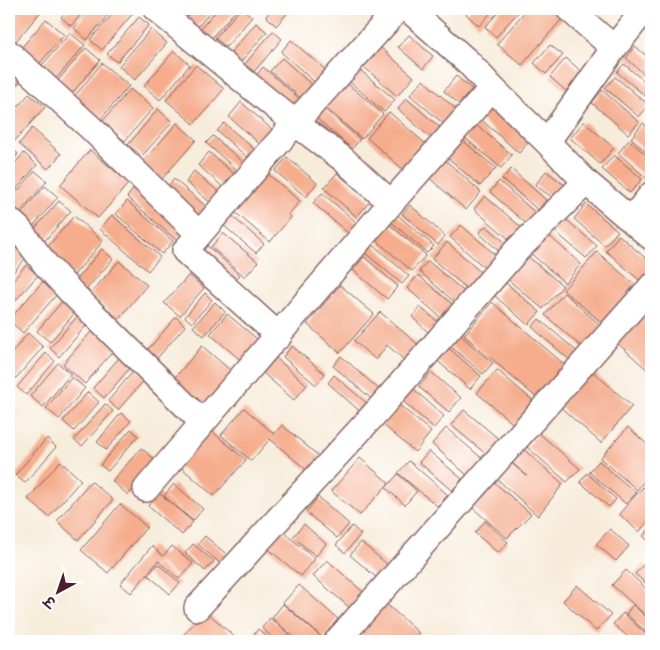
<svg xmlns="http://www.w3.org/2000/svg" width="660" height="650" font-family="'Architects Daughter','Playpen Sans Deva',sans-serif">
<rect width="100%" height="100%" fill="#fff"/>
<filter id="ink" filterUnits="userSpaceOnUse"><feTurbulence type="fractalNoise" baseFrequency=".02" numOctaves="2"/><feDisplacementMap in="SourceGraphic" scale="10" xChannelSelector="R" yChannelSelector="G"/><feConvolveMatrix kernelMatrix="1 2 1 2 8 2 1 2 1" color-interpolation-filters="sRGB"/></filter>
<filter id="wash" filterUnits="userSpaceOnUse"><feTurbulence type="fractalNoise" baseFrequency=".0096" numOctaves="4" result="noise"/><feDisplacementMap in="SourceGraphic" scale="20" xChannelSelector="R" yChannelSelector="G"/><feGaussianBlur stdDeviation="1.12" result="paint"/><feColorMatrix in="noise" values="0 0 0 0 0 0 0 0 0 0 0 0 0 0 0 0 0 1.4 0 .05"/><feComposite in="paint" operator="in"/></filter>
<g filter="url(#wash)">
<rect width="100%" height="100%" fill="#f7ecda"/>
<g id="blocks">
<!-- building -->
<path fill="#f5ad8e" d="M9,9h34l-32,38 -2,-2z
M68,9h18l-15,17 -10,-9z
M90,9h23l-26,31 -13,-12z
M117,9h13l4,3 -32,38 -12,-10z
M194,9h19l-18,21 -11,-10z
M218,9h19l-29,33 -11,-10z
M240,9h3l9,8 -26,30 -11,-9z
M272,9h19l-15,17 -10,-10z
M471,9h23l-15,17 -13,-12z
M501,9h20l-25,28 -11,-10z
M527,9h23l12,10 -40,46 -25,-21z
M139,17l10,8 -32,37 -10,-8z
M46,19l18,16 -31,36 -18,-16z
M256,23l11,9 -29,33 -10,-9z
M151,29l16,14 -32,37 -16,-14z
M273,31l9,8 -30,35 -9,-8z
M70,33l15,12 -35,41 -15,-13z
M409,35l24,21 -10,13 -25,-22z
M291,40l37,32 -10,13 -37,-33z
M550,45l13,10 -17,19 -12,-11z
M635,46l16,14v20l-25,-22z
M380,47l34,30 -17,19 -34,-30z
M86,48l14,12 -31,37 -15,-12z
M174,51l16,14 -30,35 -16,-14z
M282,58l31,28 -11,13 -32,-28z
M566,58l16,14 -16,19 -16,-14z
M102,63l27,23 -29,34 -26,-23z
M624,64l27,23v9l-2,3 -32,-27z
M196,65l28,24 -30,35 -28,-24z
M263,67l38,33 -10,11 -37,-33z
M9,68l13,11 -13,15z
M359,69l36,31 -11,12 -35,-31z
M456,76l16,13 -13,15 -15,-13z
M615,77l34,28 -10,12 -34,-29z
M423,80l34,30 -12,15 -35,-30z
M347,83l36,31 -21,25 -36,-31z
M130,89l23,19 -28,33 -23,-19z
M602,90l37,32 -11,12 -36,-31z
M29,94l16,13 -32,36 -4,-4v-22z
M406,98l37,32 -9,11 -36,-32z
M491,100l42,37 -14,16 -42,-37z
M241,102l34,30 -12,15 -34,-30z
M323,108l37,31 -8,10 -37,-32z
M158,109l14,13 -30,34 -14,-11z
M389,112l38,33 -22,26 -38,-33z
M584,122l30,26 -14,16 -30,-26z
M177,123l19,17 -35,40 -19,-17z
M224,123l30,26 -7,8 -30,-26z
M643,123l8,7v26l-20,-18z
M475,124l37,31 -11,13 -37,-31z
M32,128l29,26 -13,15 -29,-25z
M213,136l31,27 -7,7 -31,-27z
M461,139l35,29 -16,18 -34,-30z
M629,140l22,19v23l-33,-29z
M9,146l9,8 -9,12z
M90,150l39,33 -31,35 -38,-33z
M209,152l26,23 -11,13 -26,-23z
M24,153l13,12 -28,33v-28z
M614,155l28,24 -12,14 -28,-24z
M287,157l30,26 -11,14 -31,-26z
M443,158l38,34 -15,18 -39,-34z
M261,168l39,33 -12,14 3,2 -21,25 -35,-30 21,-25 -6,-5z
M511,169l35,31 -8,10 -36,-31z
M35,171l12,10 -31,36 -7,-6v-10z
M194,171l26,22 -9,10 -25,-21z
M546,171l20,15 -10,14 -21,-15z
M337,173l33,28 -13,16 -33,-29z
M174,179l34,29 -11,12 -33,-29z
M499,181l40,35 -9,11 -40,-35z
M45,186l13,11 -30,35 -13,-11z
M135,187l51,43 -9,11 -50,-44z
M322,193l35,30 -9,10 -35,-30z
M485,196l37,32 -11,13 -37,-32z
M59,201l12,10 -31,35 -12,-10z
M127,201l46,40 -11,13 -46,-40z
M586,204l32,27 -13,15 -31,-27z
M410,205l35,31 -7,9 -36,-31z
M395,213l39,33 -7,7 -38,-33z
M112,215l48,42 -12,14 -48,-42z
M74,216l29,25 -29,34 -29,-25z
M232,216l32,28 -8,9 -33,-28z
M562,216l35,30 -11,12 -35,-30z
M390,225l36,30 -14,16 -36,-31z
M461,225l37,32 -11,13 -37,-33z
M486,226l21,18 -7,8 -21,-19z
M223,233l35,29 -13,15 -34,-30z
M546,233l35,31 -16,19 -36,-31z
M619,235l32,28v16l-6,6 -39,-34z
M20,242l11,10 -22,25v-23z
M203,242l37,33 -9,11 -37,-33z
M447,242l39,35 -14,16 -40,-34z
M371,243l38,33 -7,8 -38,-32z
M102,249l11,10 -29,33 -10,-10z
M597,252l43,37 -33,38 -44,-37z
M525,254l38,32 -20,23 -38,-32z
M364,257l34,29 -11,13 -34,-29z
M119,261l28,24 -28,34 -29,-25z
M428,261l39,33 -9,11 -39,-34z
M26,265l12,10 -29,33v-23z
M189,275l15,13 -24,28 -16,-13z
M418,275l39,33 -11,14 -39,-34z
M45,279l14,13 -36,41 -14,-13z
M506,283l34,29 -12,13 -33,-29z
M340,285l34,29 -34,39 -33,-29z
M205,293l7,7 -20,23 -7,-6z
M564,293l39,35 -18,22 -40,-35z
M65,298l13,11 -28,33 -13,-11z
M651,298v75l-37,-33z
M215,302l10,10 -21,24 -11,-9z
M492,302l74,64 -28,33 -74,-64z
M420,307l18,15 -9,11 -17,-16z
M82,311l10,8 -33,38 -9,-9z
M380,312l42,36 -13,16 -22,-19 -11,15 -22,-19z
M227,314l35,29 -17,21 -35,-30z
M176,317l9,9 -32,37 -10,-8z
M539,319l42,36 -7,9 -42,-37z
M97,325l22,19 -34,40 -22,-20z
M28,333l15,14 -33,38 -1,-1v-28z
M458,333l35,30 -10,11 -35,-30z
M444,344l37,32 -11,13 -37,-32z
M202,346l34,29 -30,35 -34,-29z
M292,346l33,28 -9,11 -33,-28z
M124,352l11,10 -31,36 -11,-10z
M46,353l9,8 -29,34 -9,-8z
M341,356l41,36 -8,9 -41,-35z
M276,358l31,27 -13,15 -31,-27z
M58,363l13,11 -28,33 -13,-11z
M136,368l10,10 -28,32 -10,-9z
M497,370l40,34 -20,23 -40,-34z
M591,370l41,36 -31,37 -42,-37z
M431,372l30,26 -12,14 -30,-25z
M334,375l36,31 -7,8 -35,-31z
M72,377l13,11 -26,31 -13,-11z
M410,386l34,30 -10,12 -35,-30z
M88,392l11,10 -25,29 -11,-10z
M105,404l8,7 -31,35 -8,-6z
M398,404l33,28 -16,20 -34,-29z
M244,408l30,26 8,-9 39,33 -12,14 -39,-33 -19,22 -30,-26z
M464,410l42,35 -13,15 -42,-35z
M121,413l10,8 -25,29 -9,-8z
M207,427l39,33 -32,36 -38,-33z
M628,427l23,21v25l-14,17 -37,-32z
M446,428l37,31 -15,17 -36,-32z
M131,429l7,7 -30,35 -8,-6z
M539,433l41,36 -13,13 -40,-35z
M47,438l9,9 -31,36 -10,-8z
M521,447l42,37 -25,32 -42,-38 14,-16 17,14 -17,-15z
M141,448l16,13 -29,34 -16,-14z
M429,451l33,28 -10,12 -33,-29z
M360,458l29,25 -29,32 -29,-24z
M60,461l21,19 -32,37 -21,-18z
M409,461l39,34 -11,11 -39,-33z
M599,461l37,32 -10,11 -37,-32z
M587,473l29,26 -7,8 -29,-25z
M398,474l19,17 -12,14 -19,-17z
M91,481l22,19 -35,40 -21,-19z
M495,483l36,31 -24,24 -41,-36 10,-11 7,6z
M174,484l29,25 -10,12 -29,-25z
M643,487l8,7v24l-12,14 -20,-18z
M159,493l34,29 -11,13 -34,-29z
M318,497l31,27 -12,14 -31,-26z
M120,504l27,23 -39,46 -27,-23z
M485,521l23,21 -10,11 -23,-20z
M304,524l22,20 -10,12 -23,-19z
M352,526l9,8 -16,19 -9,-8z
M651,527v16l-8,-7z
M610,529l19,17 -13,15 -20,-17z
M281,530l34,29 -14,17 -35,-29z
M205,536l27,23 -8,8 -26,-23z
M361,542l27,23 -11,13 -27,-23z
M193,544l21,17 -9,10 -20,-18z
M152,546l11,10 9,-10 21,17 -14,16 -21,-18 -27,32 -11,-9z
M327,560l36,32 -13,16 -37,-32z
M158,564l22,19 -10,11 -22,-19z
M644,564l7,6v18l-16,-14z
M626,570l25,23v27l-39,-35z
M299,585l39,34 -15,19 -40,-35z
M577,585l34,30 -15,16 -33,-30z
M382,600l37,33 -8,8h-65z
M283,604l38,33 -4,4h-18l-27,-23z
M633,605l18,16v9l-3,4 -22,-20z
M206,611l33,30h-49l-7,-6z
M623,613l24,22 -6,6h-8l-20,-17z
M270,618l27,23h-21l-14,-13z
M258,629l14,12h-23z"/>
</g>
</g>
<g filter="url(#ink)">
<use href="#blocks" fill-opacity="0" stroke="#876768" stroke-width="1"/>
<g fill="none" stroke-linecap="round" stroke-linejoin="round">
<!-- street casing -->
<g stroke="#876768" stroke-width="28">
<path id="street" d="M156,9l139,114 -110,128 94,85
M398,9l-103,114 48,36 48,44 101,-115
M408,9l60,53 24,26 55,54 67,-94 31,-39
M569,9l45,39
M9,53l84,77 106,104
M547,142l39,40 65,55
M9,220l10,9 27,36 25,27 131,130
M631,220l20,-25
M146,489l245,-286
M197,608l182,-199 137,-158 70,-69
M337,641l314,-354"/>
</g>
<!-- street -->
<use href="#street" stroke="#fff" stroke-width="25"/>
</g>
</g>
<!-- margin -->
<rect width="660" height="650" fill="none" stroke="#fff" stroke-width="30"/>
<!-- north arrow -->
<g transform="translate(58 592) rotate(220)" stroke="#ffffff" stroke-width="4" paint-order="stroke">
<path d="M0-4L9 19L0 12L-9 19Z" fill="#4a1f2b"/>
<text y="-8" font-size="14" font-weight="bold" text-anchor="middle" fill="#4a1f2b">उ</text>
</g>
</svg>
